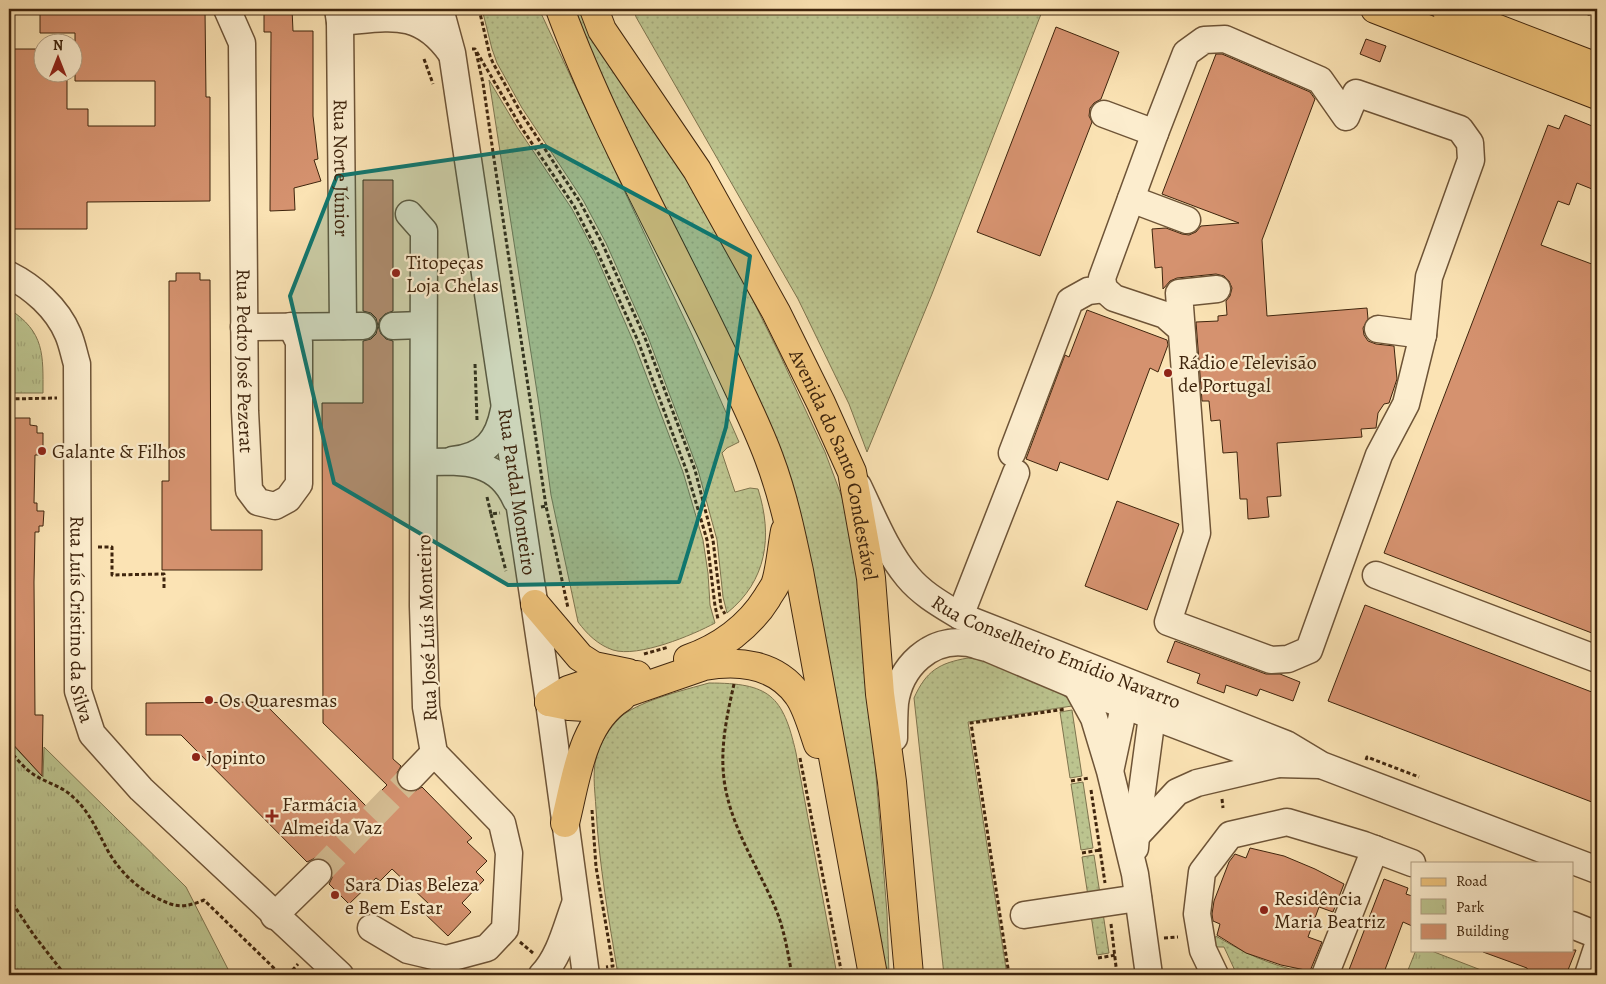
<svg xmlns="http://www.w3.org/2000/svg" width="1606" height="984" font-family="Alegreya,serif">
<defs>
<pattern id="grass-dots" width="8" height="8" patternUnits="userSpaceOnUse" patternTransform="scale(1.25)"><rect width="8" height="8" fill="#bcc48f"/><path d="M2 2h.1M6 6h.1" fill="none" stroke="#a3a87a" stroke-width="1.8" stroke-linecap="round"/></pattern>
<pattern id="park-tufts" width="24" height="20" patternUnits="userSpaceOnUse" patternTransform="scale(1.25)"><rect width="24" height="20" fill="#bcc48f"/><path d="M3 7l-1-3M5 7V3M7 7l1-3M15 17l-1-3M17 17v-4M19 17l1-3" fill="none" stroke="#a3a87a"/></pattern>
</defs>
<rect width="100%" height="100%" fill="#fbe3b4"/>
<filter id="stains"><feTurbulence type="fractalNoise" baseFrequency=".004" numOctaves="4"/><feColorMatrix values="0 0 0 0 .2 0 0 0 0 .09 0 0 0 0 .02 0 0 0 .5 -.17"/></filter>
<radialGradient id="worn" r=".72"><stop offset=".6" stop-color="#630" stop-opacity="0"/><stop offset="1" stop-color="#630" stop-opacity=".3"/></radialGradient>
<!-- grass -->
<path fill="url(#grass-dots)" stroke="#7e744e" d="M482,9h57l153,326 47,107 -12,6 -5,5 13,39 15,-4 8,1c15,47 9,92 -31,124l-4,-16 -6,-57 -19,-70 -50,-133 -42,-94 -23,-43 -61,-92 -25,-45 -5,-14z
M570,9h13l122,195 75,151 45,97 18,48 13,47 11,116 20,250 2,62h-4l-70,-370z
M634,9h409l-111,285 -65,158 -18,-48 -51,-105 -162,-282z
M489,80l28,47 55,82 22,42 40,92 49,129 20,68 5,33 2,32 5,18c-22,12 -77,35 -102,27 -15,-5 -26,-16 -35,-28l-27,-127 -12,-90z
M968,658l15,2 76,32 11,8 2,6 -104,16 39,253h-63l-30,-277c12,-27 25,-35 54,-40z
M709,683c60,0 74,12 87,70l41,222h-219c-9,-55 -19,-110 -22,-166 -1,-20 -5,-41 3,-60 5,-13 14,-25 24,-34 20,-15 61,-25 86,-32z
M1072,710l10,66 -12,2 -10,-66z
M1083,782l10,66 -12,2 -10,-66z
M1094,855l6,39 -12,2 -6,-39z
M1103,913l6,40 -12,2 -6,-40z
M1216,936c30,18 52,28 86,36l-1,3h-64l-13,-28h-12z"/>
<!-- park -->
<path fill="url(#park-tufts)" stroke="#7e744e" d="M9,309c36,23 34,46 34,84h-29v11h-5z
M9,741l34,36 1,-30 142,140 45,88h-222z
M1416,950h13l65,25h-88z"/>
<!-- building -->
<path fill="#d5926f" stroke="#3f250d" d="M40,9l165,1 1,87h4v104l-123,1v27h-78l1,-120h-1v-60h33v23h25v37h21v17h67v-45h-80v-48h-35z
M264,9h28l1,22h20v85l5,43 -4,1 7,21 -27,7 1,22 -25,1 1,-179h-7z
M1056,27l63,25 -18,47 -7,4 -4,5 -1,8 3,6 -52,134 -63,-24z
M1366,39l20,7 -6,16 -20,-8z
M1216,54h6l88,38 5,7 -53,141 5,76 100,-8 1,11 -5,9 1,7 4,6 8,3 18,2 3,33 -8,24 -5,1 -6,9 -2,15 -15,1 1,8 -85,6 4,53 -14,1 2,20 -21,2 -1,-20h-7l-3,-47 -14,1 -3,-33 -9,1 -2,-20h-7l-6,-79 22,-1v-5l9,-1 -1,-14 4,-5 2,-8 -3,-7 -5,-5 -8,-2 -39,4 -7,3 -7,8 -1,-22 -7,1 -3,-39 14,-1 16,6 7,1 7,-3 5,-6 38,-3 -77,-29z
M1565,115l32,13v63l-20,-8 -8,22 -11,-4 -17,44 56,21v369l-213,-82 164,-428 11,4z
M363,180h30v131l-8,3 -5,5 -2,7 3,8 5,5 7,2v418l8,7 -4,7v8l3,6 7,4h8l7,-4 50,51 -5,4 20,19 -11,11 8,8 -22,23 9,9 -23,24 -25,-24 7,-7 -38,-36 -12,12 -4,-3 -27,26 -20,-20 3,-6 1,-8 -5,-8 -6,-3 -7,-1 -8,4 -126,-127h-35v-32l117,-1 103,104 21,-21 -64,-62 -1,-320h41v-62l8,-2 5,-5 2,-8 -2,-8 -5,-5 -8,-2z
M176,273h24v7h10l1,250h51v40h-100v-89h7v-200h7z
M1087,310l80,30 1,5 -10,27 -8,-4 -42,112 -48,-18 -3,9 -31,-12 39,-104 4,2z
M9,418h21v7l7,1v7h6v15h-4v7h-4l-1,48h3v8h7l-1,15h-4v6h-4l-1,50 1,133h8l-1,61 -33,-36z
M1117,501l62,23 -32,86 -62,-24z
M1365,605l232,89v110l-269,-103z
M1175,641l91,33h14l20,8 -7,19 -33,-12 -3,7 -31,-11 -2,8 -27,-10 3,-9 -33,-12z
M1250,848l34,8 31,13 29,15 -11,28 -14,-5 -11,30 14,5 -12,29 -29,-6 -35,-12 -29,-18 3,-11 -7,-3 -1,-7 2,-13 15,-39 6,-8 11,4z
M1384,879l24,9 -2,6 6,2v30l-9,-4 -20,53h-36z
M1484,950h92l-10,25h-37l-2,-7 -44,-16z"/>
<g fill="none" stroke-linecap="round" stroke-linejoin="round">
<!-- minor-tunnel -->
<path stroke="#d5bd93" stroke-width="26" stroke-dasharray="26 13" stroke-linecap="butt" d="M318,873l93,-96"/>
<!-- minor casing -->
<g stroke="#6e5437" stroke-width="29">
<g id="minor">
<path id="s1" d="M227,9l15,34 3,368 4,79 9,12 17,4 13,-7 11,-15v-142l-8,-16"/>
<path id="s2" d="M338,9l2,13 3,304"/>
<path id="s3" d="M440,9l12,44 97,649 37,273"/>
<path d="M340,22c49,-4 79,-14 111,31"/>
<path d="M1104,114l51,19"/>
<path d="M1131,199l56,21"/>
<path id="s4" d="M9,275c24,12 48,33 59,59 4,9 6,20 9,30l1,327 14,43 49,55 199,186"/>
<path d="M393,326l29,-1"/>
<path d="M244,327l119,-1"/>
<path d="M1181,329l-16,-14 -51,-17 -10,-9 -2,-11 53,-145 31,-80 18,-13 21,-1 95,41 26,37 10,-24 104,36 10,14 1,17 -42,117 -6,58 -17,69 -27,51 -70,195 -21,9 -17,1 -103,-38 29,-89 -18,-240 38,-4"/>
<path d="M1378,329l45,6"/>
<path d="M1012,453l58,-152 18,-10 16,-2"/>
<path d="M453,460c32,-4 45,-19 51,-50"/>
<path d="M424,462c39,-1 74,-3 92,38"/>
<path id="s5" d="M858,486c15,31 28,65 50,91 14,17 34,28 52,39l326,128 35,21 276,105"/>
<path d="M1376,575l221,84"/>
<path d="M960,616l56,-143"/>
<path d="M1077,687l17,31 16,53 25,103 14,101"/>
<path d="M894,738c0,-11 0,-23 1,-35 5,-36 35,-66 73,-60 6,1 13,4 19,5l121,51 170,65 42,1"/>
<path d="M1111,767l13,-61 14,-12"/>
<path d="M411,777l23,-24"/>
<path d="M1136,836l41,-44 20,-9 81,-19"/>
<path d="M1135,848l1,-12 16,-120 -4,-15"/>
<path d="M1024,915l114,-17"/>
<path d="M274,916l44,-43"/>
<path d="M1572,925l25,10"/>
<path d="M371,928l37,22 38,9 41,-11 18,-19 4,-76 -7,-30 -68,-70 -8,-46 -3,-101 1,-375 -15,-17"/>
<path d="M542,975c18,-19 24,-47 33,-71"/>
<path d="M1215,975l-12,-25 -6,-36 5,-42 28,-37 57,-13 77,23 48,18"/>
<path d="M1325,975l50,-126"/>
<path d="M1588,975l9,-27"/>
</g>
</g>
<!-- major casing -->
<g stroke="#3f250d" stroke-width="30">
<path id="major" d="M1375,9l222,86
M1446,9l151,58"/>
</g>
<!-- highway casing -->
<g stroke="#3f250d" stroke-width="30">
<g id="highway">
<path d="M560,9c46,124 113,239 169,359 14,30 29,60 40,90 14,37 22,75 30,113l74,404"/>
<path id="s6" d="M594,9l8,21 95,140 79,142 45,91 31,69 19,106 9,116 12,88 17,193"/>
<path d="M535,604l45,53 14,9 34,7"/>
<path d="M688,659c32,-11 61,-32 79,-61 2,-4 6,-9 8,-13 5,-13 7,-39 10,-54"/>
<path d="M549,702l20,4 16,1 119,-41c35,-6 72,-2 94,29 9,12 15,35 20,49"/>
<path d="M549,702l19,-12 15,-5 54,-10"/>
<path d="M565,823c11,-43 16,-100 56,-125"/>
</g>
</g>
<!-- path -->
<path stroke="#3f250d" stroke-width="3" stroke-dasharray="4 2.5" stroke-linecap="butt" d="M479,9l11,47 3,7 28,50 59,89 23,43 42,93 50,132 18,70 8,67 4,7
M1534,10l46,1
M1580,11l17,6
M472,49h3l46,78 53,79 22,43 42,92 49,131 20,68 8,66 3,13
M476,52l7,31 11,76 52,347
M424,59l9,25
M475,364l2,56
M9,399l48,-1
M487,497l4,17 9,-1
M541,507l5,-1 22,102
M491,514l15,57
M98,547h14v28l52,-1v16
M644,654l25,-7
M734,684c-7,31 -14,63 -10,95 6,48 35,89 53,133 8,21 11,42 15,63
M9,750c7,8 15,18 24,24 13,9 29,12 40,23 17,15 24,34 35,54 12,21 28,36 49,47 19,10 27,10 47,2l77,75
M800,758l42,217
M1366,760l1,-3 52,20
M1071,781l18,-3
M1091,790l14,93
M1222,799l1,9
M592,810l4,57 17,99 -7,1
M1082,853l18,-3
M9,898l24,36 32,41
M1111,924l6,51
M1164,938l14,-1
M520,942l13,11
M1098,958l18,-3
M288,975l10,-11
M1009,975l-38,-252 95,-14"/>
<!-- minor -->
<use href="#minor" stroke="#fcedce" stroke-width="26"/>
<!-- major -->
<use href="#major" stroke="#eec27a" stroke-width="28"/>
<!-- highway -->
<use href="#highway" stroke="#eec27a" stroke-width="28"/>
</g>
<!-- marked area -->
<path fill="#0f766e" fill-opacity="0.2" stroke="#0f766e" stroke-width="4" stroke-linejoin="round" d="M545,146l205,110 -24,171 -47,155 -171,3 -174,-102 -44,-187 47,-120z"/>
<!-- markers -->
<g fill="#8f2418" stroke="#fcedce" stroke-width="2">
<circle cx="396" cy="273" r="5"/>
<circle cx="1168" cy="373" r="5"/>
<circle cx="42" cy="451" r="5"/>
<circle cx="209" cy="700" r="5"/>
<circle cx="196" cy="757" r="5"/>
<path d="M269.5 808.5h5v5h5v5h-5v5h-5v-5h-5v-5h5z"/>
<circle cx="335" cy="895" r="5"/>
<circle cx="1264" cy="910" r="5"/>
</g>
<g text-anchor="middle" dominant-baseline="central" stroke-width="4.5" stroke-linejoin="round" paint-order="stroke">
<!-- street labels -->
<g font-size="20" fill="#3f250d" stroke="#fcedce">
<text stroke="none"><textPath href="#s2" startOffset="159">Rua Norte Júnior</textPath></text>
<text stroke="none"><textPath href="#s1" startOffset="355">Rua Pedro José Pezerat</textPath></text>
<text stroke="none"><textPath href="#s6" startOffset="519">Avenida do Santo Condestável</textPath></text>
<text stroke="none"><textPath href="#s3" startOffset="489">Rua Pardal Monteiro</textPath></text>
<text stroke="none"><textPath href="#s4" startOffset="372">Rua Luís Cristino da Silva</textPath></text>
<text transform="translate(427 628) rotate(-92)">Rua José Luís Monteiro</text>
<text stroke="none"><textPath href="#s5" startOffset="272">Rua Conselheiro Emídio Navarro</textPath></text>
</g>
<!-- poi labels -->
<g font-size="20" fill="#3f250d" stroke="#fcedce" text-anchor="start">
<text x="406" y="262">Titopeças<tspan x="406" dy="23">Loja Chelas</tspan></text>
<text x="1178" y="362">Rádio e Televisão<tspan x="1178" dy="23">de Portugal</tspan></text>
<text x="52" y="451">Galante &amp; Filhos</text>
<text x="219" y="700">Os Quaresmas</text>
<text x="206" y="757">Jopinto</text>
<text x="282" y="804">Farmácia<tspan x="282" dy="23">Almeida Vaz</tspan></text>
<text x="345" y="884">Sara Dias Beleza<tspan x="345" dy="23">e Bem Estar</tspan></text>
<text x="1274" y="898">Residência<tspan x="1274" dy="23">Maria Beatriz</tspan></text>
</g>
</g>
<!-- margin -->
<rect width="1606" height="984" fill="none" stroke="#fbe3b4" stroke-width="30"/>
<rect x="10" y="10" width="1586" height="964" fill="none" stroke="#3f250d" stroke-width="2.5"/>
<rect x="15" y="15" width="1576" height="954" fill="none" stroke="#3f250d"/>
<!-- legend -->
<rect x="1411" y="862" width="162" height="90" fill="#fcedce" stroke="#b09d81"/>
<rect x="1421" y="878" width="25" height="8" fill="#eec27a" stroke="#b09d81"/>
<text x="1456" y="886" font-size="15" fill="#3f250d">Road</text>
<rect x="1421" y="899" width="25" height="15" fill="url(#park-tufts)" stroke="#b09d81"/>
<text x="1456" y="912" font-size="15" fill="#3f250d">Park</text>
<rect x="1421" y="924" width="25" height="15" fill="#d5926f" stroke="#b09d81"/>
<text x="1456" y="936" font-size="15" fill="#3f250d">Building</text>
<!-- north arrow -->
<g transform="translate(58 58)"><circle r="24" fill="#fcedce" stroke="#b09d81"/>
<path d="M0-4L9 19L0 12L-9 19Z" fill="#8f2418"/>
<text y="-8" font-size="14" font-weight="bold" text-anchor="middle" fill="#3f250d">N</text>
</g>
<rect width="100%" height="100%" filter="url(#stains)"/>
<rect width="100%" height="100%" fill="url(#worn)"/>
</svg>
